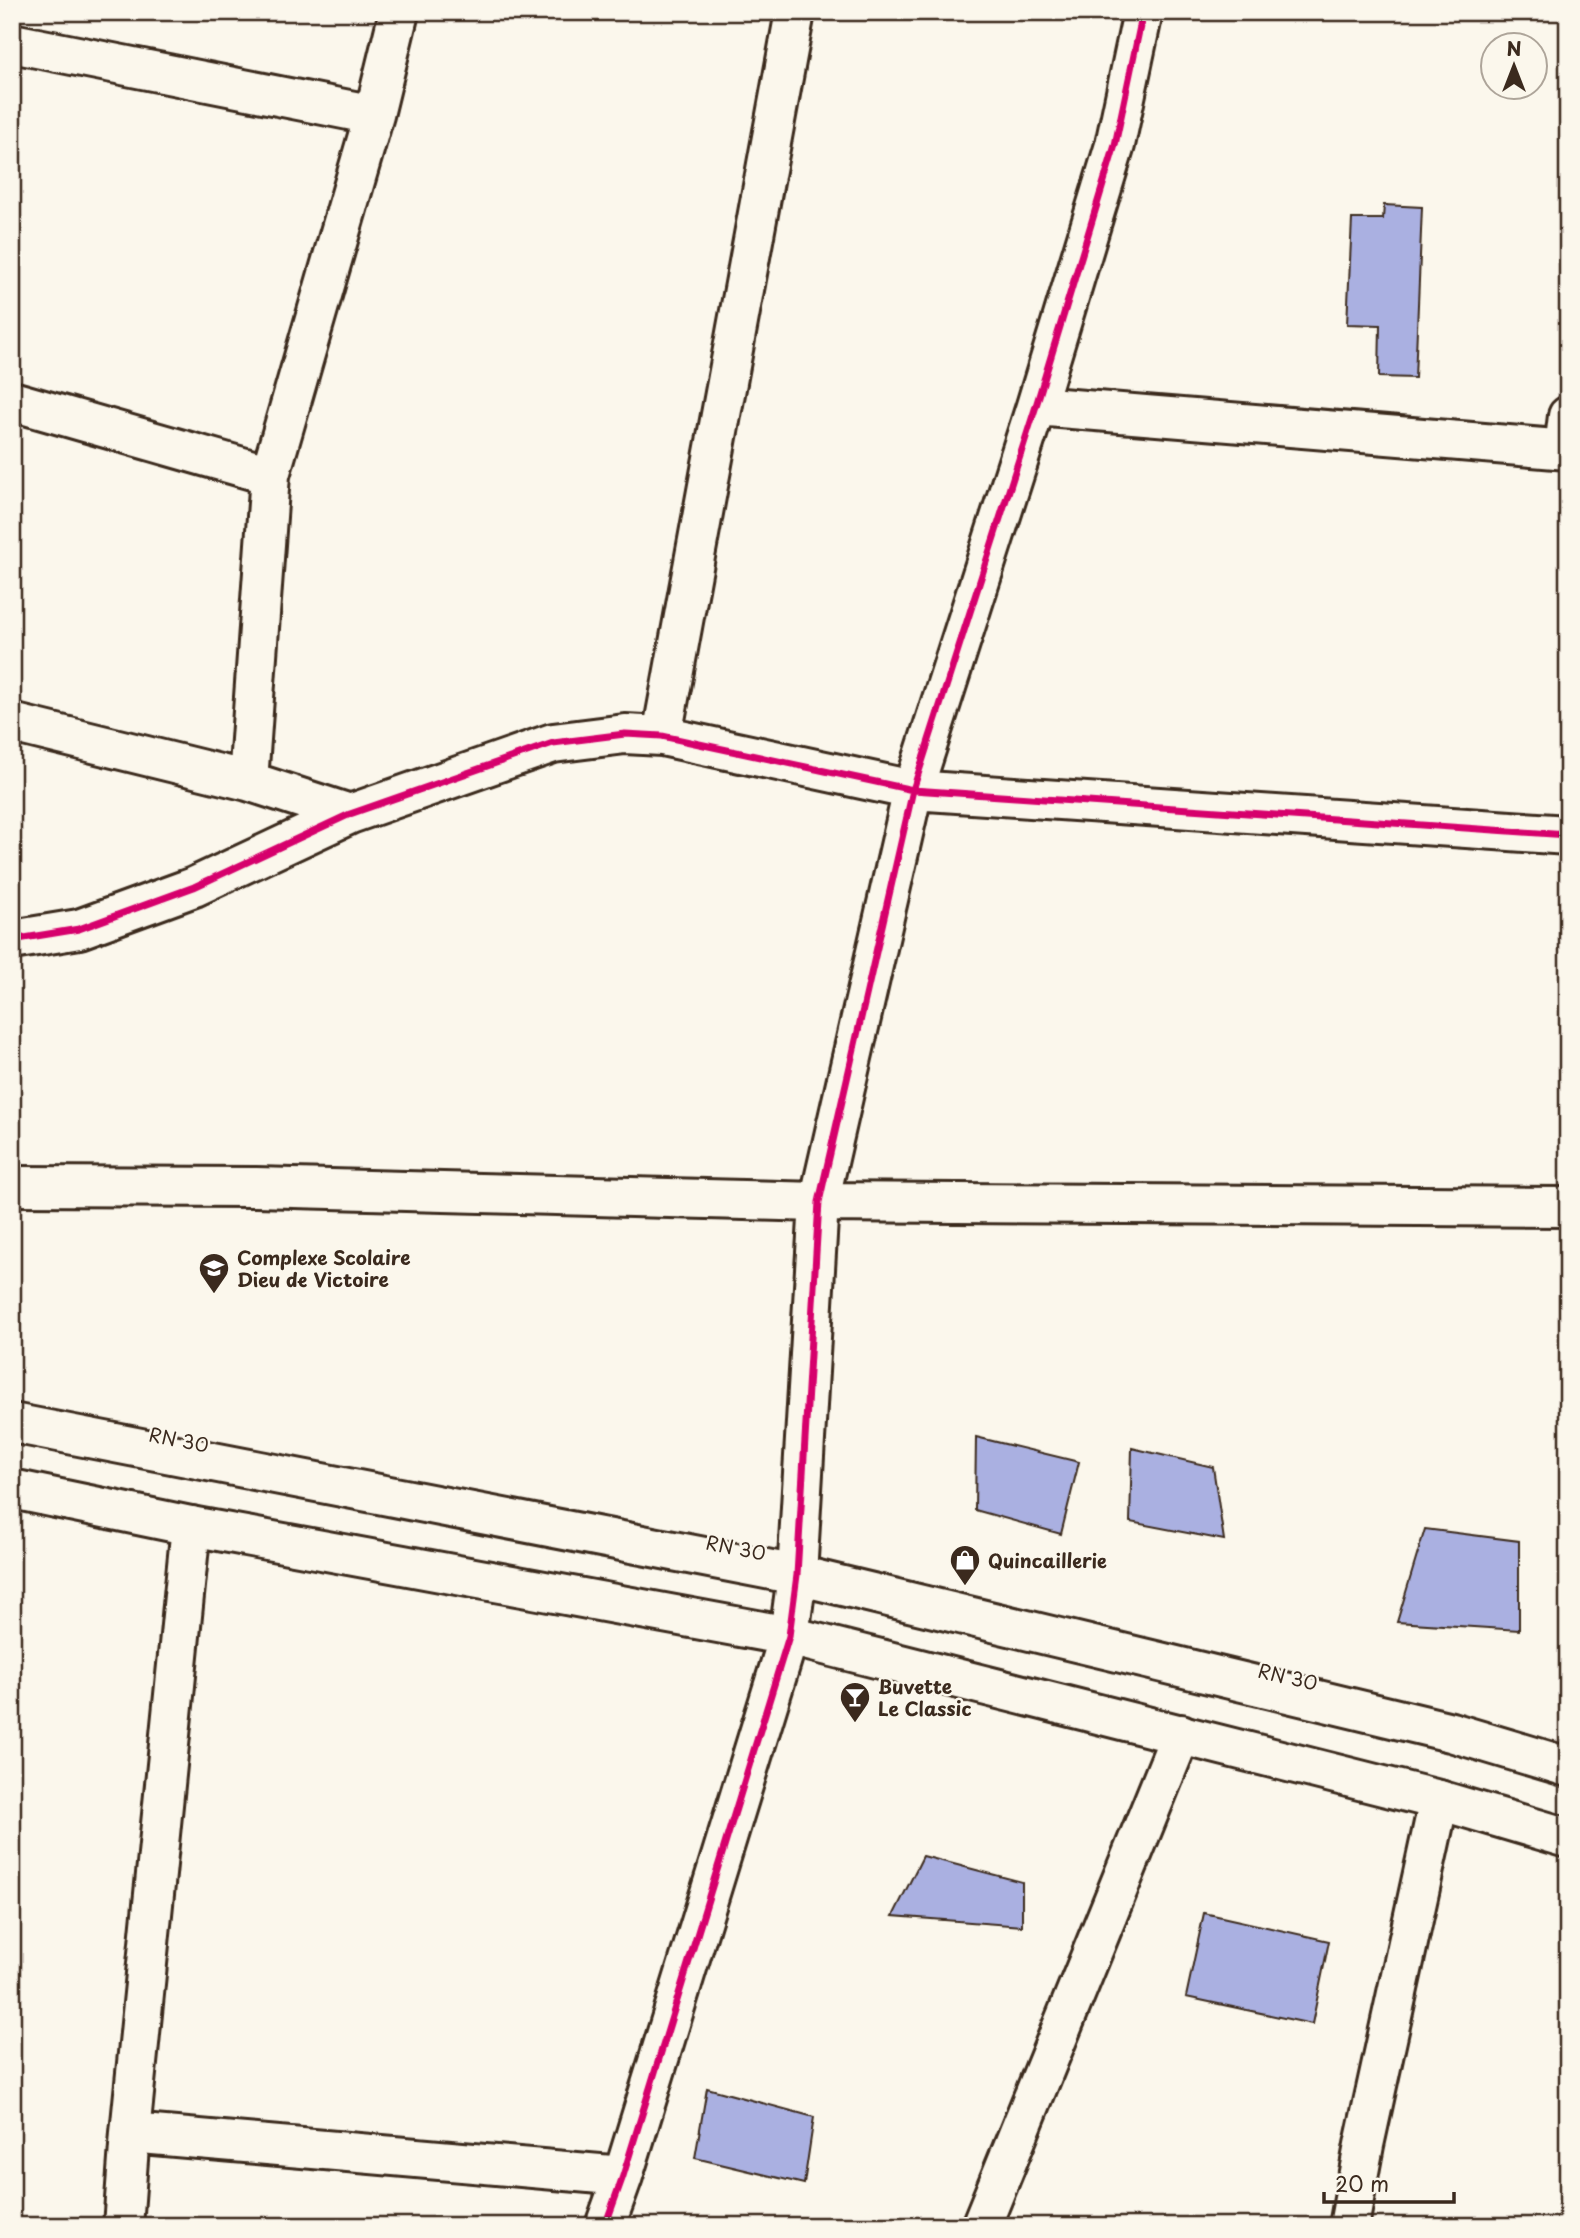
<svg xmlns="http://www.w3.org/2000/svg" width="1580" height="2238" font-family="'Playpen Sans',sans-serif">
<rect width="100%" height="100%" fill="#fbf7ec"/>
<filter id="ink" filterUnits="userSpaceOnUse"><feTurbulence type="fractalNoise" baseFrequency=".0143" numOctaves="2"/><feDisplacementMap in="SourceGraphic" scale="14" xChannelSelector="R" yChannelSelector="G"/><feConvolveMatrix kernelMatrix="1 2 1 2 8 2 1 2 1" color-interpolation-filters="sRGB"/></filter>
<g filter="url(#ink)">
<!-- building -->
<path fill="#aab0e1" stroke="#3b2a1e" stroke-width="2" d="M1384,205l38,2 -7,171 -36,-1 1,-52 -33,-1 5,-105h31z
M976,1437l103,25 -18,72 -86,-24z
M1132,1448l81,19 11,73 -94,-18z
M1425,1529l94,12v89l-122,-8z
M923,1856l99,26v44l-129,-10z
M1204,1913l125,28 -17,83 -126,-27z
M707,2088l107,29 -10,67 -109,-26z"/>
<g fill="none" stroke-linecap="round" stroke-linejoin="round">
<!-- street casing -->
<g stroke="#3b2a1e" stroke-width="44">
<path id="street" d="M12,43l362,72
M12,401l258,74
M1036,406l532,44
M1564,449l4,-33
M12,723l236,58 102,33
M662,736l133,-724
M248,781l22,-306 104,-360 25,-103
M12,940l67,-11 115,-42 156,-73 203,-71 72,-9 37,2 251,54 655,45
M12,1186l244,1 563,15 749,5
M130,2133l493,43
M123,2226l7,-93 61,-607
M605,2226l18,-50 166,-540 8,-61 22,-373 94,-412 123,-384 79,-261 28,-133
M981,2226l200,-492
M1349,2226l15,-81 75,-345"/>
</g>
<!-- primary casing -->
<g stroke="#3b2a1e" stroke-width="44">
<path id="primary" d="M12,1423l785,152 654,157 117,35
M12,1489l179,37 598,110 650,164 129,38"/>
</g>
<!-- street -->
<use href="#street" stroke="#fbf7ec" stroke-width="38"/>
<!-- primary -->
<use href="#primary" stroke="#fbf7ec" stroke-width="38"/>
<!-- cycleway casing -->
<g stroke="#fbf7ec" stroke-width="11">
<path id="cycleway" d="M12,940l67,-11 115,-42 156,-73 203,-71 72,-9 37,2 251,54 655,45
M605,2226l18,-50 166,-540 8,-61 22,-373 94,-412 123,-384 79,-261 28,-133"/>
</g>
<!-- cycleway -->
<use href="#cycleway" stroke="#d6006c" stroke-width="7"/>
</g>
</g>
<!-- icons -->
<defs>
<g id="school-pin" transform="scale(1.575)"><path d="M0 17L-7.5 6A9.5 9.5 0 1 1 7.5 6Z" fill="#3b2a1e" stroke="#fbf7ec"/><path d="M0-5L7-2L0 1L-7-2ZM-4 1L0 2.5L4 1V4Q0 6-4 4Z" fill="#fff"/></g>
<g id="shop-pin" transform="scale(1.575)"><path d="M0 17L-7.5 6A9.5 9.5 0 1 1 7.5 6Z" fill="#3b2a1e" stroke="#fbf7ec"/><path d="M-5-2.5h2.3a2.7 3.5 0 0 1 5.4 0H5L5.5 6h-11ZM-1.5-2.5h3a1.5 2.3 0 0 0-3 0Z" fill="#fff"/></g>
<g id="bar-pin" transform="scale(1.575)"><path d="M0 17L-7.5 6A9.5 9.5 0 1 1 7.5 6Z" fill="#3b2a1e" stroke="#fbf7ec"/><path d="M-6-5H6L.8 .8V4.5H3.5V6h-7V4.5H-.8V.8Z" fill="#fff"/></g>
</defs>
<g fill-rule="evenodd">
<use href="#school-pin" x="214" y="1268"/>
<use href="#shop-pin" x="965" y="1560"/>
<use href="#bar-pin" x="855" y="1697"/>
</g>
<g text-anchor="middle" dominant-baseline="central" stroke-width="5" stroke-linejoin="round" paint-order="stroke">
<!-- poi labels -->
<g font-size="19" font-weight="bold" fill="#3b2a1e" stroke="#fbf7ec" text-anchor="start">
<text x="237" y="1257">Complexe Scolaire<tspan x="237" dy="22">Dieu de Victoire</tspan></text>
<text x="988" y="1560">Quincaillerie</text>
<text x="878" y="1686">Buvette<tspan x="878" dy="22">Le Classic</tspan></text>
</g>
<!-- street labels -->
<g font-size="19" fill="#3b2a1e" stroke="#fbf7ec">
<text transform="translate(179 1439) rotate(11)">RN 30</text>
<text transform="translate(736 1547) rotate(11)">RN 30</text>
<text transform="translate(1288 1676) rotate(13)">RN 30</text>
</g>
</g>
<!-- margin -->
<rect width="1580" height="2238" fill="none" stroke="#fbf7ec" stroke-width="42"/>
<rect x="21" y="21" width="1538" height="2196" fill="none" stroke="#3b2a1e" stroke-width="2.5" filter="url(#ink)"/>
<!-- north arrow -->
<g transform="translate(1514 66)"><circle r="33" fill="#fbf7ec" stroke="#aea59a" stroke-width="2"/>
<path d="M0-5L12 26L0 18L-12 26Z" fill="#3b2a1e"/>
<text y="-10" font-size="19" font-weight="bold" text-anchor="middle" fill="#3b2a1e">N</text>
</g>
<!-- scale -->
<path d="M1324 2192v10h130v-10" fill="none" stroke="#3b2a1e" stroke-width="3.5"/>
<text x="1335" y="2192" font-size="21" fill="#3b2a1e" stroke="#fbf7ec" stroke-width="5" paint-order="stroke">20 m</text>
</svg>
